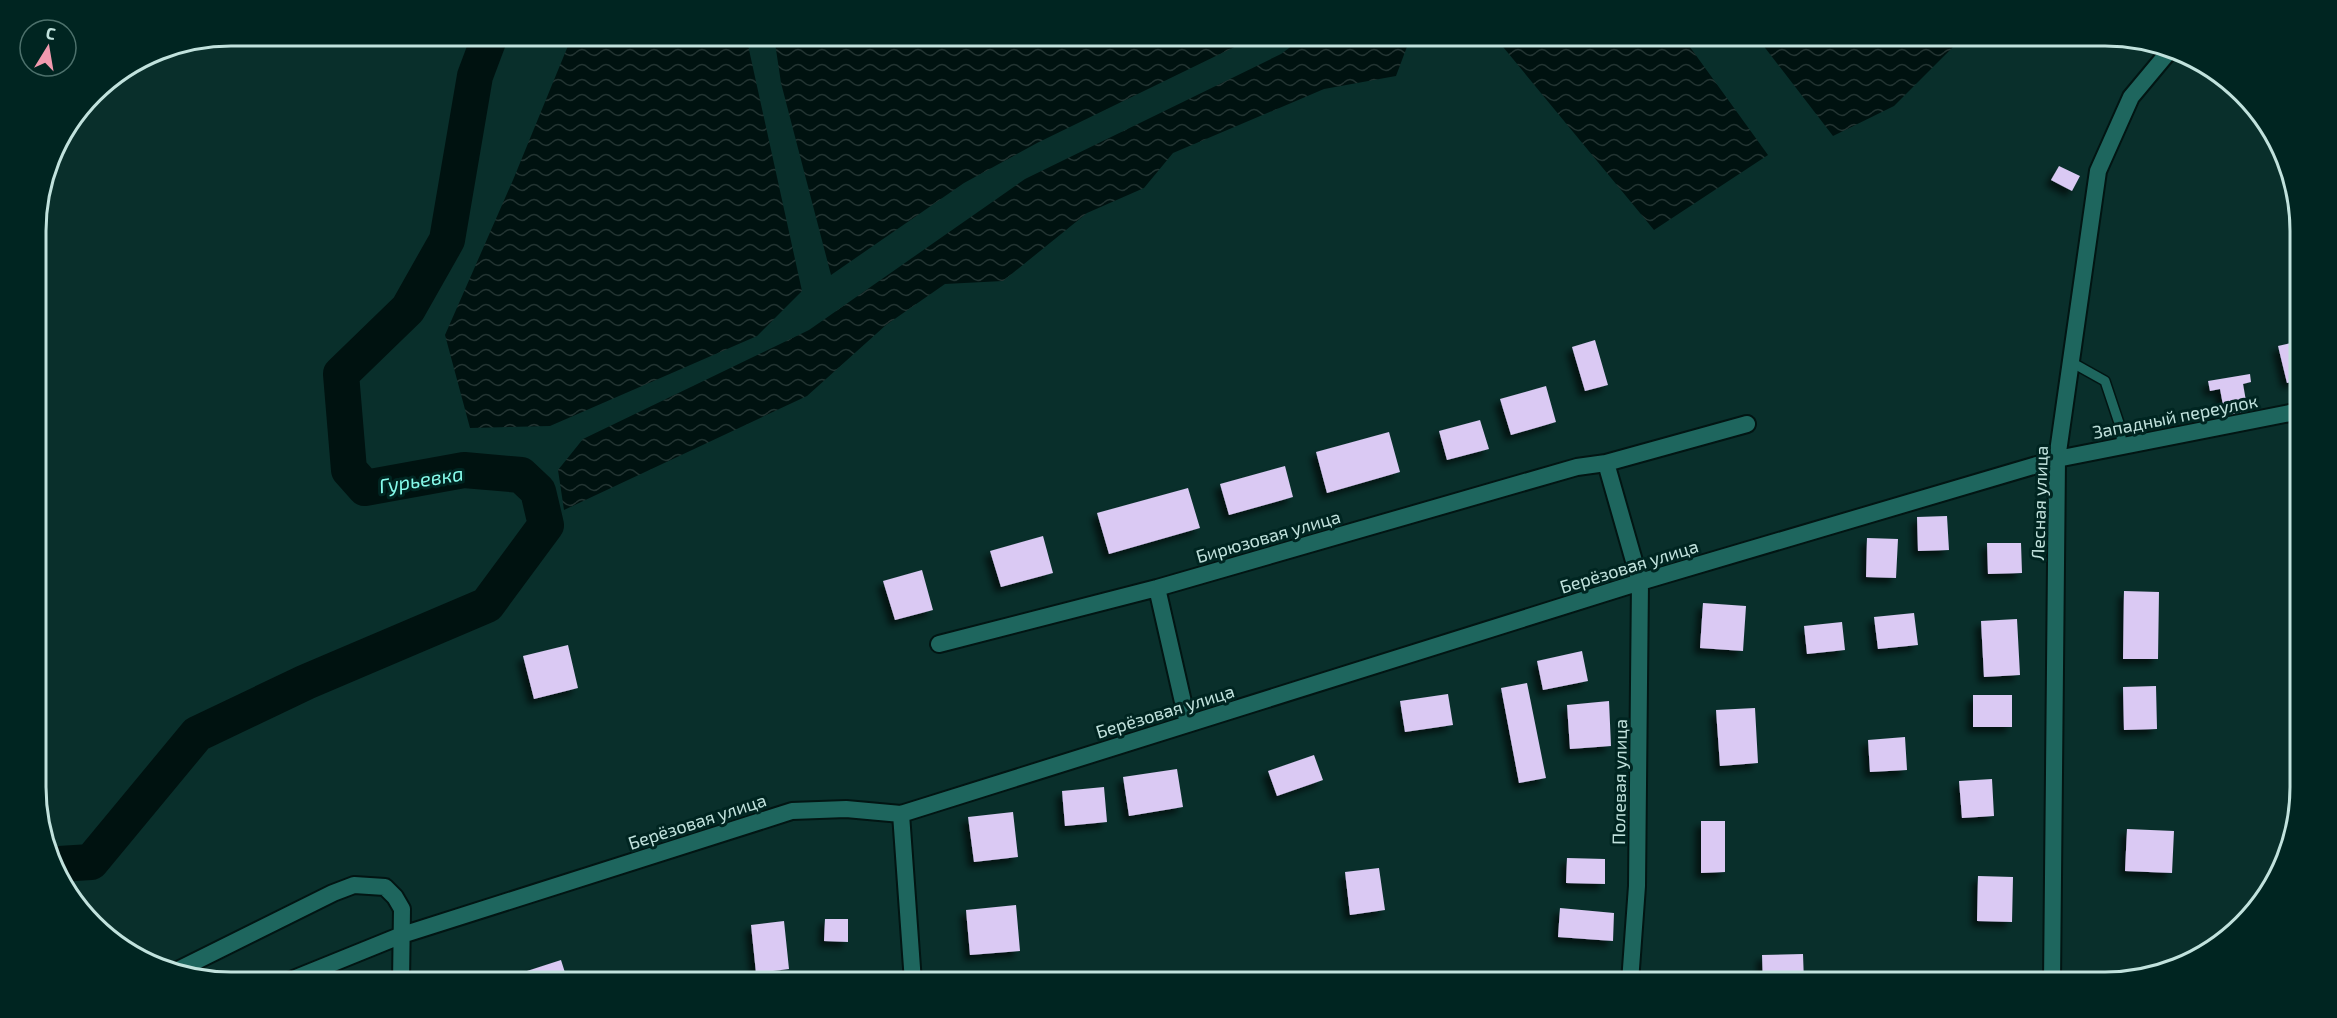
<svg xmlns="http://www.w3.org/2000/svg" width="2337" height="1018" font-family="'Exo 2',sans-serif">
<defs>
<pattern id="water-waves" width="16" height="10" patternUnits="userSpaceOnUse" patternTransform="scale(1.5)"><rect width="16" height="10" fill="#001210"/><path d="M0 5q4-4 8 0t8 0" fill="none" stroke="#233432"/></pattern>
<filter id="shadow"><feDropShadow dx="-5.5" dy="5.5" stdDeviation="3" flood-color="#0009"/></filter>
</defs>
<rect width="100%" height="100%" fill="#092f2b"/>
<!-- water -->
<path fill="url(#water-waves)" d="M572,36h174l56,255 -45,45 -207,90 -80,2 -25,-93 68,-155z
M774,36h483l-220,107 -73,40 -133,92 -50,-192z
M1305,36h106l-15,40 -72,13 -151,64 -29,35 -57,25 -84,68 -58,3 -59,41 -79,71 -243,114 -6,-40 25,-31 226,-109 216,-151 256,-125z
M1494,36h188l86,119 -114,75z
M1756,36h200l4,4 -66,66 -61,30z"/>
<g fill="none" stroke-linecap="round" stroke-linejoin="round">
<!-- river -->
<path stroke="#001210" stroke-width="36" d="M59,864l32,-2 106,-128 109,-52 181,-77 59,-80 -8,-34 -17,-16 -57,-5 -99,18 -16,-18 -8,-96 67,-65 39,-69 28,-164 15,-40"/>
</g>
<!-- building -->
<path fill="#dac9f3" filter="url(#shadow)" d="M2059,166l21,10 -8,15 -21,-11z
M1595,340l13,45 -23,6 -13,-44z
M2300,341v39l-13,3 -9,-37z
M2250,374l1,8 -8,2 5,28 -23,4 -5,-27 -10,2 -2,-10z
M1546,386l10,36 -45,13 -11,-36z
M1480,420l9,29 -42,11 -8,-29z
M1389,432l11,40 -73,21 -11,-41z
M1285,466l8,31 -64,18 -9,-31z
M1188,488l12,40 -91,26 -12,-41z
M1947,516l2,34 -31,1 -1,-34z
M1043,536l10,37 -52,14 -11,-36z
M1867,538l31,1 -2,39 -30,-1z
M1987,543h34l1,30 -34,1z
M922,570l11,40 -38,10 -12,-39z
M2124,591l35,1 -1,67h-35z
M1703,603l43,3 -3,45 -43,-3z
M1914,613l4,32 -40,4 -4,-32z
M2017,619l3,56 -36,2 -3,-56z
M1842,622l3,28 -38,4 -3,-28z
M568,645l10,43 -44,11 -11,-43z
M1582,651l6,30 -45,9 -6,-29z
M1527,683l19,95 -27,5 -18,-95z
M2156,686l1,43 -33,1 -1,-43z
M1448,694l5,31 -48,7 -5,-31z
M1973,695h39v32h-39z
M1609,701l2,45 -41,3 -3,-44z
M1755,708l3,55 -38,3 -4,-56z
M1905,737l2,33 -37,2 -2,-32z
M1314,755l9,25 -46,16 -9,-25z
M1177,769l6,38 -54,9 -6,-39z
M1992,779l2,37 -32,2 -3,-37z
M1104,787l3,35 -42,4 -3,-35z
M1013,812l5,45 -44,5 -6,-45z
M1701,821h24v51l-24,1z
M2127,829l47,2 -2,42 -47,-2z
M1567,858l38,1v25l-39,-1z
M1379,868l6,42 -35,5 -5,-43z
M1978,876l35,1 -1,45 -35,-1z
M1016,905l4,46 -50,4 -4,-45z
M1560,908l54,5 -1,28 -55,-4z
M825,919h23v23l-24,-1z
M784,921l5,48 -33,4 -5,-48z
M1803,954l1,28h-41l-1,-27z
M561,960l7,22h-38l-3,-11z"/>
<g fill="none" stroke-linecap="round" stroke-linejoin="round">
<!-- service casing -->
<g stroke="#021513" stroke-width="12">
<path id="service" d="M2071,362l34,19 15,45 2,21"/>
</g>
<!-- minor casing -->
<g stroke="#021513" stroke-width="20">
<path id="minor" d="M1606,463l141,-39
M1157,588l31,136
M939,644l218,-56 420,-121 29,-4 34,119 -3,304 -7,96
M901,814l12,168
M176,971l157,-78 21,-8 31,2 10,10 7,12 -1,73
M286,982l116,-47 390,-124 54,-2 55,5 739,-232 417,-123 243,-48
M2052,982l5,-523 41,-288 33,-74 40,-48"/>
</g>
<!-- service -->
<use href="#service" stroke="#1e665e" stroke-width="9"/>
<!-- minor -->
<use href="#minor" stroke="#1e665e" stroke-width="16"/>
</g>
<g text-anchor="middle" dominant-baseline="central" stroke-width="6" stroke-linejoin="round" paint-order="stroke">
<!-- street labels -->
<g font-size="18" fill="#c1e2dd" stroke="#002521">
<text transform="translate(2175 416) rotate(-11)">Западный переулок</text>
<text transform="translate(2039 503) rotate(-88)">Лесная улица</text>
<text transform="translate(1268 536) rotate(-16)">Бирюзовая улица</text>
<text transform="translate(1629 566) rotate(-17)">Берёзовая улица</text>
<text transform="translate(1165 711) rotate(-17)">Берёзовая улица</text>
<text transform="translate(1619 782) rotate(-89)">Полевая улица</text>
<text transform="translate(697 821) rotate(-18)">Берёзовая улица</text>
</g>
<!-- water labels -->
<g font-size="20" font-style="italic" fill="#86fbeb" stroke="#002521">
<text transform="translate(421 479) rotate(-9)">Гурьевка</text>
</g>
</g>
<!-- crop -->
<path d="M0 0H2337V1018H0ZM231 46H2105A185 185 0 0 1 2290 231V787A185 185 0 0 1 2105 972H231A185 185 0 0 1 46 787V231A185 185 0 0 1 231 46Z" fill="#002521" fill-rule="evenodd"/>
<path fill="none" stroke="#c1e2dd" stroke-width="3" d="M231 46H2105A185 185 0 0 1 2290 231V787A185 185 0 0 1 2105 972H231A185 185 0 0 1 46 787V231A185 185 0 0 1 231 46Z"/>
<!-- north arrow -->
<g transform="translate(48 48) rotate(11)"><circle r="28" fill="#002521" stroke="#4d716c" stroke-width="1.5"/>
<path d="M0-4.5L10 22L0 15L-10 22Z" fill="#f29aaf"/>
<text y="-9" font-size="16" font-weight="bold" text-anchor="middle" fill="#c1e2dd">С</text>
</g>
</svg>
